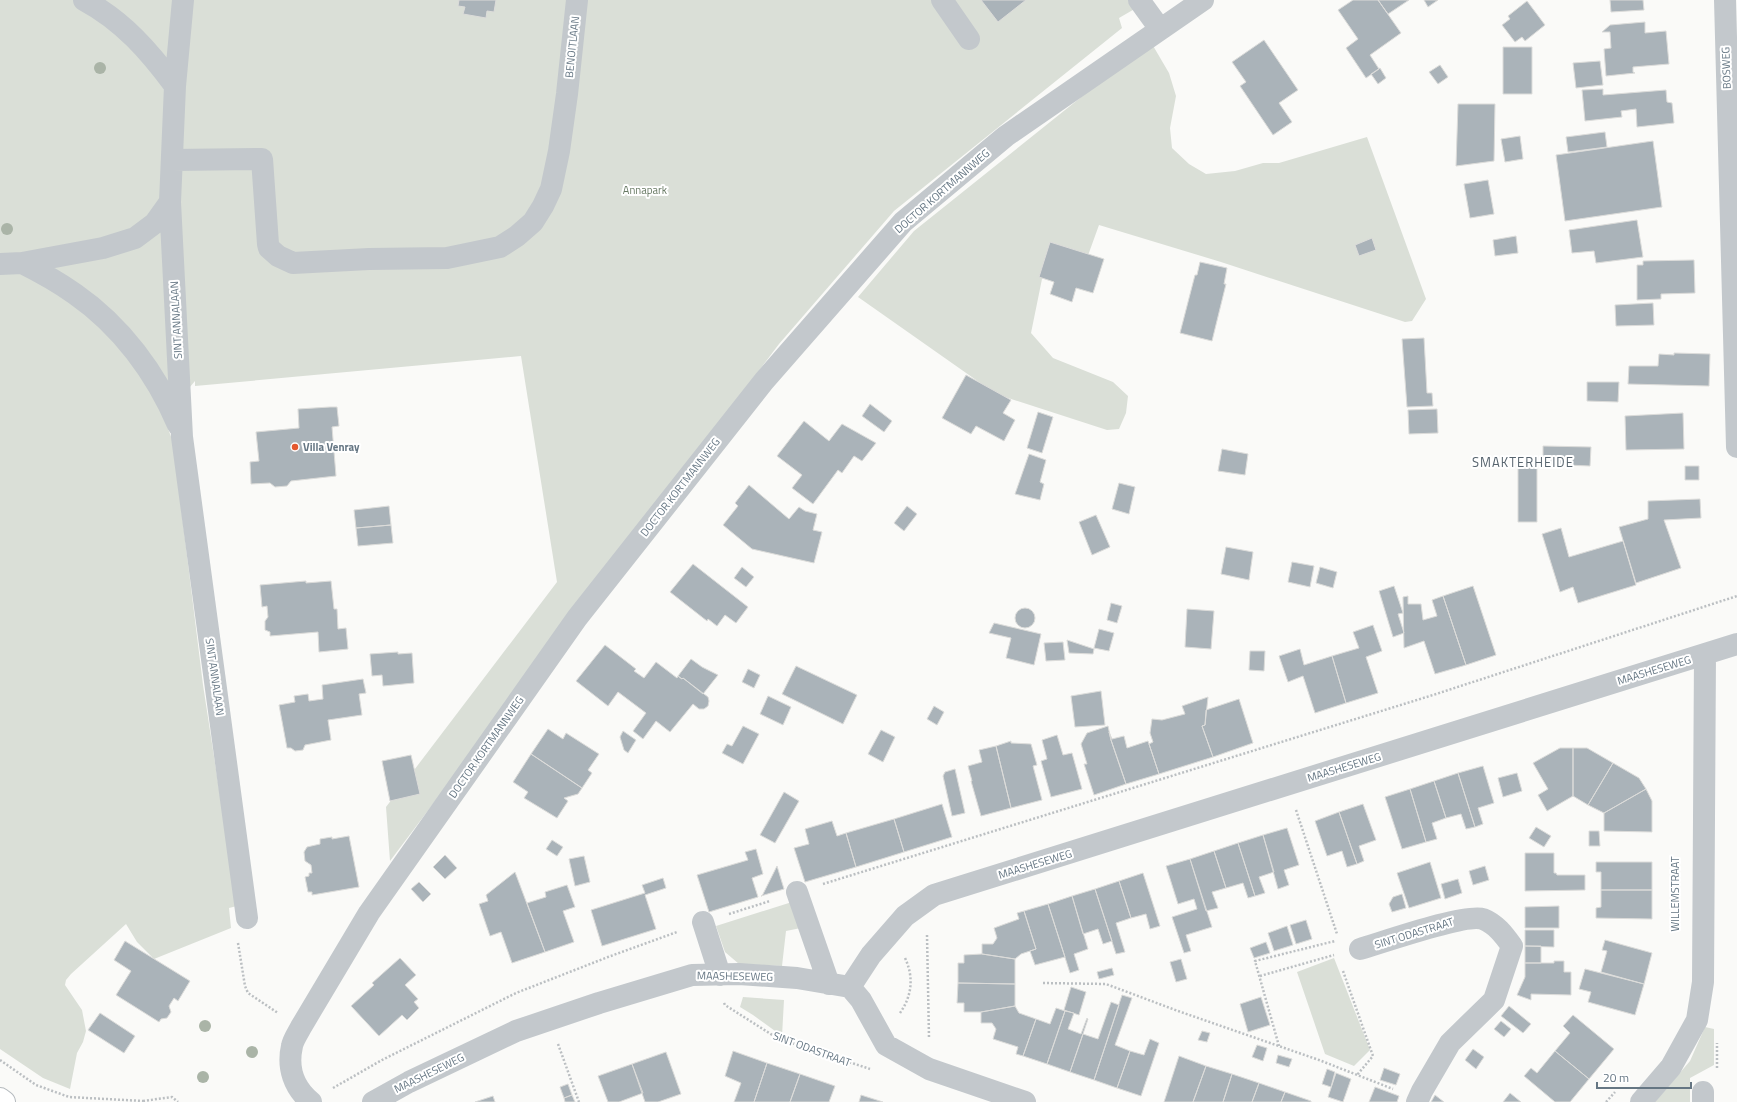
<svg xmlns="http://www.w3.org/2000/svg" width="1737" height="1102" font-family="'Titillium Web',sans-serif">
<rect width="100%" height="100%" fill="#fafaf8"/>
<!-- green -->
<path fill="#dadfd7" d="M0,0h1150l-31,18 3,10 -228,183 -115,133 -389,517 -4,-54 171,-225 -36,-226 -326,30v-5l-31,37 9,24 30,243 34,221 -8,2 2,20 -77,31 -17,-17 -11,-18 -55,50 -5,6 -1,5 17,25 4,21 -3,11 -6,11 -7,36 -27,-11 -43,-29z
M1152,44l17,29 7,23 -6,32 2,20 17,16 17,10 29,-3 28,-8h16l88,-26 59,162 -14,22 -7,1 -184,-60 -122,-37 -13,36 -33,-10 -11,28 -11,54 22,25 60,24 15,14 -2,17 -7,16 -12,1 -111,-36 -138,-97 56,-66 226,-181z
M792,902l9,26 -15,3 -4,35 -43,-2 -14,-12 -9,-26z
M1334,958l36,92 -16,16 -29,-12 -28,-82z
M743,997l41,3 -2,36 -29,-21 -13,-8z
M1705,1027l9,2v36l-24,13v24h-35l35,-41z"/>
<!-- building -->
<path fill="#aab3b9" stroke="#dcdcda" d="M459,0h37l-2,12 -7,-1 -1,7 -23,-4 2,-7 -7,-1z
M981,0h45l-28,22z
M1353,0h25l23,33 -31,22 9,14 -13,9 -20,-30 12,-9 -20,-29z
M1378,0h31l-21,14z
M1424,0h14l-10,7z
M1610,0h33l1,10 -33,2z
M1527,1l18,24 -20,16 -3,-4 -7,5 -13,-17 8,-6 -2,-3z
M1645,22v11l21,-2 3,33 -36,3v5l2,1 -29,3 -2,-27 7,-1 -1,-16h-8l8,-7z
M1264,40l34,50 -19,13 13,19 -19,13 -33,-49 6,-4 -14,-20z
M1503,47h29v47h-29z
M1600,61l3,24 -27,3 -3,-25z
M1440,65l8,12 -10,7 -9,-12z
M1380,68l6,10 -8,6 -7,-10z
M1603,89v6l63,-5 1,12 5,1 2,20 -37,4 -1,-18 -15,2 1,6 -37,4 -3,-31z
M1458,104h37l-1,57 -38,5z
M1605,132l2,15 -39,5 -2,-15z
M1520,136l3,23 -18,3 -4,-23z
M1653,141l9,66 -97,14 -9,-66z
M1488,180l6,34 -24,4 -6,-34z
M1637,220l6,37 -47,6 -2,-12 -22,2 -3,-23z
M1516,236l2,17 -23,3 -2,-16z
M1372,238l4,12 -17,6 -4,-11z
M1050,242l54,17 -11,34 -17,-5 -4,14 -22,-8 4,-12 -15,-5z
M1694,260l1,33 -34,1v5l-24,1v-35h6v-4z
M1200,262l27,6 -3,16h2l-14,57 -32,-8 15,-58h2z
M1653,303l1,22 -38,1 -1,-21z
M1424,338l3,55h5l1,13 -26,1 -5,-68z
M1674,353l36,1 -1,32 -81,-2 1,-18h29l1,-12 15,1z
M966,375l45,25 -8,13 12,7 -11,21 -28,-15 -5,8 -29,-16z
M1587,382h32l-1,20 -31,-1z
M870,404l22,17 -8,11 -22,-16z
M330,407h7l2,19 -7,1 4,49 -45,5 -4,5 -12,1 -5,-4 -19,1 -1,-22 9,-1 -3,-29 43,-4 -1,-19z
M1437,409l1,24 -29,1 -1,-24z
M1038,412l15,5 -11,36 -15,-5z
M1683,413l1,36 -58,1 -1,-34z
M804,421l25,20 13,-17 34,19 -14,18 -8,-5 -12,17 -4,-3 -25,34 -21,-16 10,-13 -25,-19z
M1543,446l48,1 -1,19 -47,-2z
M1222,449l26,5 -3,21 -27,-4z
M1029,454l17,6 -6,22 4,2 -4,16 -25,-6z
M1685,466h14v14h-14z
M1518,468h19v54h-19z
M1119,483l16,4 -6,27 -17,-5z
M749,485l40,34 10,-12 6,4 12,3 -4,16 9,2 -8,31 -62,-14 -29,-24 15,-19 -3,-3z
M1700,499l1,19 -37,2 17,48 -45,15 -17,-56 29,-8v-18z
M389,506l2,19 -35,3 -2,-18z
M907,506l10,8 -13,17 -10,-8z
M1096,515l14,32 -18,8 -13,-33z
M391,525l2,18 -35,3 -2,-18z
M1561,528l8,29 54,-16 13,44 -58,18 -5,-16 -13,5 -18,-58z
M1226,547l27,5 -4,28 -28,-6z
M1292,562l22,4 -4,21 -22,-5z
M693,564l55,43 -12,16 -11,-8 -8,11 -9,-7 -1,2 -37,-29z
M742,567l12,10 -8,10 -12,-9z
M1320,567l17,5 -4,16 -17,-5z
M306,581v2l25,-2 3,28h3l1,20 8,-1 2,21 -29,3 -1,-20 -48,4v-4l-5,-2v-9l3,-4 -1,-11 -5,1 -2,-22z
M1394,586l9,27 -5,1 6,19 -11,4 -14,-46z
M1473,586l23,69 -30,10 -23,-69z
M1408,596v8h13l2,16 14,-4 -5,-16 11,-4 23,69 -31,9 -11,-33 -20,7 -1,-51z
M1111,603l11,3 -5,17 -10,-3z
M1015 618a10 10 0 1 1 20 0a10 10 0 1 1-20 0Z
M1187,609l27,2 -3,38 -26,-2z
M994,623l47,11 -7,31 -28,-7 5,-20 -22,-5z
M1373,625l9,26 -16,6 12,36 -32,10 -14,-47 27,-8 -6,-16z
M1099,629l15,4 -5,18 -15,-3z
M1067,640l27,9 -1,5 -24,-1z
M1063,642l2,18 -19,1 -2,-18z
M605,645l31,24 -2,2 10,7 12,-16 21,16 1,-2 4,3 1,-1 25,19 1,4 -1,5 -4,3h-5l-6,-5 -23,28 -14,-11 -13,18 -10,-8 13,-18 -28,-21 -10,14 -32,-25z
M1300,649l4,16 28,-9 14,47 -31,10 -12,-37 -15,6 -9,-26z
M1250,651h15l-1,20 -15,-1z
M398,652v2l14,-1 2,30 -31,3 -1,-11 -10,1 -2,-22z
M691,659l11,8 16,8 -15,19 -20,-16 -1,1 -4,-3z
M796,666l61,29 -14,29 -61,-30z
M748,669l12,6 -6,13 -12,-6z
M363,679l3,14 -7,1 3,21 -34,5 3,20 -26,5 -2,5 -8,1 -4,-3h-4l-8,-43 16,-3 -1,-6 14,-2 1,7 14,-2 -1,-14z
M1101,691l4,34 -30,2 -4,-31z
M768,696l23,11 -8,18 -23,-11z
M1208,697l-3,28 -3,1 11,31 -54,17 -10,-30 4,-2 -3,-9 2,-14 10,1 23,-6 -3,-8z
M1239,699l14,44 -40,14 -11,-31 3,-1 1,-15z
M934,706l10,6 -7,13 -10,-6z
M743,726l16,8 -16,30 -21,-11 5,-9 5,2z
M1108,726l3,14 15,44 -32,11 -10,-31h3l-6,-20 6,-11z
M548,729l15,10 3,-6 33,21 -11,16 4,3 -10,15 -51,-34z
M881,730l14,7 -12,25 -15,-8z
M623,731l13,9 -8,13 -4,-3 -4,-13z
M1109,732l3,7 12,-3 3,12 21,-7 11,33 -33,10 -15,-44z
M1057,735l6,20 9,-2 10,36 -31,8 -10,-36 6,-2 -5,-19z
M1011,741v2l20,1 6,21 -4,1 9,34 -31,8 -15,-62z
M996,746l15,62 -30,8 -10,-35h1l-4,-15 14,-4 -3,-12z
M1560,748h13v48l-26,15 -9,-16 10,-6 -15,-26z
M1573,748h14l26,15 -25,42 -15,-9z
M531,754l51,34 -4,6 -14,4 4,3 -11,17 -33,-20 4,-6 -15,-10z
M411,755l9,39 -30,7 -8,-40z
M1613,763l26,15 7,11 -42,24 -16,-8z
M1483,766l11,37 -16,5 5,16 -8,3 -17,-54z
M955,769l10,44 -13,3 -9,-40 2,-4z
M1458,773l17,54 -9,2 -5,-15 -15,4 -12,-37z
M1517,773l5,18 -19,6 -5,-19z
M1434,781l12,37 -14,5 5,16 -11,3 -16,-53z
M1410,789l16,53 -24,7 -17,-52z
M1646,789l6,12v31l-48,-1v-18z
M784,792l15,9 -24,42 -15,-8z
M942,804l10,33 -48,15 -10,-33z
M1363,804l13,36 -17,6 5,15 -7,3 -18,-52z
M1339,812l18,52 -10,3 -5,-16 -15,5 -12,-35z
M894,819l10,33 -48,15 -10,-34z
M832,821l5,15 9,-3 10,34 -51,15 -11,-34 15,-4 -4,-15z
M1536,827l15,9 -7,11 -15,-9z
M1287,828l12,37 -15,5 5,15 -11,4 -15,-54z
M1589,831h10l1,15h-11z
M1263,835l11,37 -15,5 6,16 -10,3 -17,-53z
M349,836l10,51 -47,8v-3h-4l-3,-15 4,-1v-3h3l-1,-8 -6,-4 -1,-9 3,-5 13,-3v-5l12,-2v2z
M552,840l11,7 -6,9 -11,-7z
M1238,843l17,53 -7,2 -5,-15 -17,5 -12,-37z
M756,849l7,25 -11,4 6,19 -49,15 -12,-37 51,-15 -3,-8z
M1214,851l12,37 -14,4 6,16 -12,3 -16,-52z
M1525,853h29v20h2l1,2h28v15l-60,1z
M445,855l12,13 -12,11 -12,-12z
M584,856l6,26 -15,4 -6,-27z
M1190,859l22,68 -26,8 5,16 -7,2 -12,-36 25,-8 -3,-10 -16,5 -12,-38z
M1430,862l11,36 -32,10 -12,-35z
M1596,862h56v28h-51v-18h-5z
M777,866l7,23 -23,7h1z
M1485,866l4,14 -16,5 -4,-14z
M515,872l30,80 -33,11 -11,-31 -11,4 -11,-32 9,-3 -2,-6z
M1143,873l17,53 -10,3 -4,-15 -15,4 -12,-37z
M663,878l3,10 -21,7 11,34 -54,17 -11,-36 54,-17 -3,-8z
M1458,879l4,14 -17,6 -4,-15z
M1119,881l12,37 -15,5 9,29 -9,2 -21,-65z
M419,882l12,12 -8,8 -12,-13z
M567,885l8,22 -12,4 11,31 -29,10 -18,-49 19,-6 -1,-5z
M1095,889l17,52 -9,3 -5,-15 -15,5 -11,-38z
M1601,890h51v29l-56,-1v-10l5,-1z
M1402,894l4,14 -14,4 -3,-8 4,-7z
M1072,896l16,53 -14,5 5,16 -9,3 -22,-69z
M1048,904l17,53 -30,8 -5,-14 6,-2 -12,-38z
M1559,906v22h-34v-21z
M1024,911l12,38 -15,5 -6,5 -33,-5v-10h11l4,-6 -3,-10 25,-9 -2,-6z
M1306,920l6,19 -16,5 -6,-19z
M1287,926l6,19 -19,6 -6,-18z
M1525,930h29v17l-29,-1z
M1605,940l47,13 -8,31 -43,-12 6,-21 -5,-1z
M125,941l65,40 -12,20 -4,-3 -5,8 2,6 -4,6 -6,1 -2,3 -43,-27 15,-24 -17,-11z
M1266,942l4,11 -16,5 -4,-10z
M1525,946h16v17h-16z
M982,954l33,5v25l-57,-1v-20h6v-8z
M400,958l16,17 -11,10 13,14 -4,3 5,6 -12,12 -5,-5 -23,21 -28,-30 23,-21 -2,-2z
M1181,959l6,20 -11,3 -6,-20z
M1554,961h10v11h7v23l-40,-1v6l-14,-5 8,-18v-14h29z
M1112,968l2,7 -15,4 -2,-7z
M1585,969l59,15 -9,31 -47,-13 3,-10 -12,-3z
M958,983l57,1v22l-34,6h-17v-9h-7z
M1071,987l15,5 -7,23 -15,-5z
M1122,995l10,3 -17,47 15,6 -13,37 -23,-8z
M1261,997l9,28 -22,7 -8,-28z
M1111,1002l8,3 -25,75 -24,-8 13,-38 15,5z
M1015,1006l4,7 17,6 -13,37 -7,-2 2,-7 -25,-8 3,-10 -4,-6h-11v-11z
M1509,1006l22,18 -8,9 -22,-17z
M1056,1008l9,3 -18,53 -24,-8 13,-37 14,5z
M1065,1011l9,2 -6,16 13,5 6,-16 1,1 -18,53 -23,-8z
M100,1013l35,23 -11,17 -36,-23z
M1573,1015l41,34 -25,30 -34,-28 15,-18 -7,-7z
M1501,1021l10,8 -7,8 -10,-8z
M1202,1031l8,2 -3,9 -9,-2z
M1150,1039l9,4 -18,53 -24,-8 13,-37 14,4z
M1257,1045l10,3 -4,13 -11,-4z
M1473,1049l11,8 -8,12 -11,-9z
M733,1051l34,12 -13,39h-20l7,-19 -16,-7z
M1555,1051l34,28 -19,23h-15l-31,-26 7,-8 6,5z
M666,1052l15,42 -23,8h-13l-13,-38z
M1278,1055l14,4 -3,8 -13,-4z
M1179,1056l27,10 -13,36h-29z
M767,1063l33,11 -10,28h-36z
M632,1064l11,29 -24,9h-11l-10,-26z
M1206,1066l26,8 -9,28h-30z
M1384,1068l16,6 -4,11 -16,-5z
M1327,1069l8,3 -4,15 -9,-3z
M1336,1073l15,6 -8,23 -15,-5z
M800,1074l35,12 -6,16h-39z
M1232,1074l27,9 -7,19h-29z
M1259,1083l26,9 -4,10h-29z
M568,1084l4,11 -8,3 -4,-11z
M1375,1087l24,9 -2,6h-28z
M1285,1092l26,9v1h-30z
M1510,1093l11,9h-18z
M572,1095l3,7h-10l-1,-4z
M861,1095l22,7h-24z
M1435,1095l9,7h-13z
M493,1096l2,6h-20z"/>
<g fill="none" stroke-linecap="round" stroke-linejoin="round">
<!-- major casing -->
<g stroke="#b5babe" stroke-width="24">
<path id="major" d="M0,1099l4,3"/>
</g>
<!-- path -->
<path stroke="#bbbfc2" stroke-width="2.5" stroke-dasharray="2 2" stroke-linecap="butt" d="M1296,810l41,124
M823,884l610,-189 304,-99
M729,914l41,-13
M927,935l2,103
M238,943l7,43 3,7 30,20
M1343,971l30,85 -16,19
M1260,976l74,-21
M1043,983l63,1 72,27 141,49 74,29
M724,1003l1,2 52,33 93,31
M900,1013c12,-17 14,-36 5,-55
M558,1044l21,58
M1279,1046l-24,-85 80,-20
M0,1060l36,25 33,12 74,4
M1717,1068v-25
M333,1088l49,-28 134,-67 92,-36 69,-25
M143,1101l29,-4 6,5
M1606,1102l9,-10"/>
<!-- minor -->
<path stroke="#c3c8cc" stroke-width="22" d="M84,0c39,21 65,51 91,86
M183,0l-8,86 -5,116 12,235 65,481
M942,0l27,39
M1139,0l21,29
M1725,0l12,447
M172,160l90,-1 6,85 1,4 9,8 15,7 76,-4 78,-1 53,-11 17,-11 16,-14 10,-16 8,-17 8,-38 8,-57 10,-94
M22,263c18,9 36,19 53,31 46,32 81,79 103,131
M0,264l22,-1 81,-15 32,-10 20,-15 15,-21
M797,892l32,92
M703,922l17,53
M1360,949c21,-6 106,-36 123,-30 13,5 21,16 29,27l-18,54 -44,43 -28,48 -5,11
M850,987l11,13 25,45 43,24 96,33
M1703,1092v10
M311,1102c-17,-14 -24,-34 -19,-56 1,-6 6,-13 9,-19l68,-114 208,-295 187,-237 139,-159 103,-86 197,-136
M373,1102l36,-20 107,-51 83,-28 93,-28 47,-1 58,4 53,9 21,-32 34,-39 29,-21 803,-251
M1641,1102l30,-35 26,-47 6,-38 2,-328"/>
<!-- major -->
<use href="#major" stroke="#fff" stroke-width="22"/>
</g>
<!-- trees -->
<g fill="#aab4a7">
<circle cx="100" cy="68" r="6"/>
<circle cx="7" cy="229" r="6"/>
<circle cx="205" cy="1026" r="6"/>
<circle cx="252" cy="1052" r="6"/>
<circle cx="203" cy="1077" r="6"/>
</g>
<!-- markers -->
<circle fill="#e4572e" stroke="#fff" stroke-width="1.5" cx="295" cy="447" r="4"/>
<g text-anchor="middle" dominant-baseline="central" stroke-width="4" stroke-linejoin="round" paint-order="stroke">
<!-- street labels -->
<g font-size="11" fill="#657683" stroke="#fff">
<text transform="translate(572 47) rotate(-84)">BENOITLAAN</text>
<text transform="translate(1726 68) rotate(-92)">BOSWEG</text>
<text transform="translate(942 191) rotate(-41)">DOCTOR KORTMANNWEG</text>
<text transform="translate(176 320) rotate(-93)">SINT ANNALAAN</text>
<text transform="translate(680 487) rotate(-52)">DOCTOR KORTMANNWEG</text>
<text transform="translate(1654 670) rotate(-17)">MAASHESEWEG</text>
<text transform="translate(215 677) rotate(82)">SINT ANNALAAN</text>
<text transform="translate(486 747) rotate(-55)">DOCTOR KORTMANNWEG</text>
<text transform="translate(1344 767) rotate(-17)">MAASHESEWEG</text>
<text transform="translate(1035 864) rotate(-17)">MAASHESEWEG</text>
<text transform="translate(1675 894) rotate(-90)">WILLEMSTRAAT</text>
<text transform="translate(1414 933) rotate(-17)">SINT ODASTRAAT</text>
<text transform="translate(735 976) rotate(1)">MAASHESEWEG</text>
<text transform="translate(812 1049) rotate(20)">SINT ODASTRAAT</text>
<text transform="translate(429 1073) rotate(-26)">MAASHESEWEG</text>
</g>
<!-- park labels -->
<g font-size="11" fill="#687a64" stroke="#fff">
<text x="645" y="190">Annapark</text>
</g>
<!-- poi labels -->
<g font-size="11" font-weight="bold" fill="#657683" stroke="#fff" text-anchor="start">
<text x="303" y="447">Villa Venray</text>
</g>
<!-- quarter labels -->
<g font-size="13" letter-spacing="1" fill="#57646e" stroke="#fff">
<text x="1523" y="462">SMAKTERHEIDE</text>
</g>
</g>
<!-- scale -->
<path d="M1597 1082v6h94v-6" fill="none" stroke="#657683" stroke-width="2"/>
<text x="1603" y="1082" font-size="12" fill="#657683" stroke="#ffffff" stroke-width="3" paint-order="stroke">20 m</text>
</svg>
